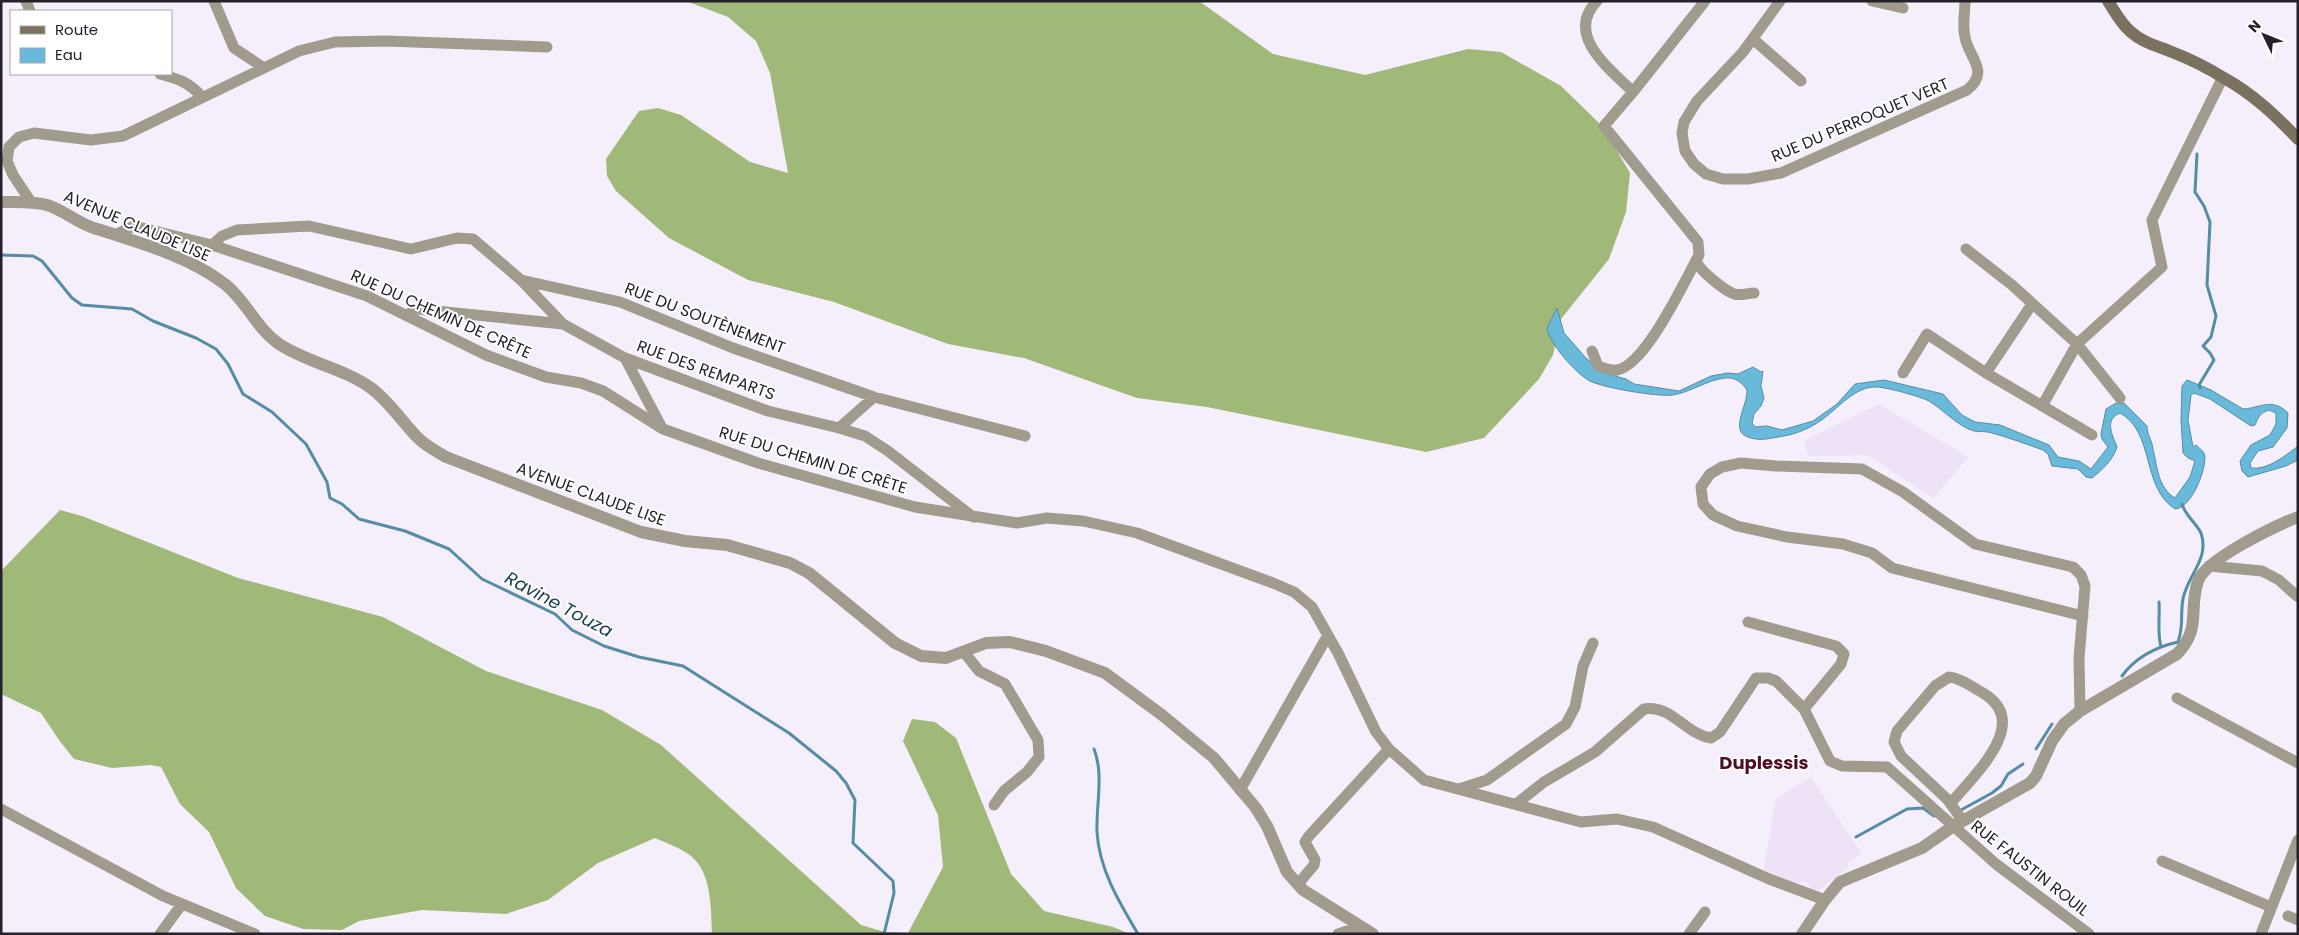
<svg xmlns="http://www.w3.org/2000/svg" width="2299" height="935" font-family="Poppins,sans-serif">
<rect width="100%" height="100%" fill="#f5eefb"/>
<!-- education -->
<path fill="#eee2f6" d="M1879,404l89,53 -34,41 -67,-43 -59,1 -3,-16z
M1811,777l51,77 -15,10 2,3 -32,24h-4l-6,-10 -15,3 -29,-11 13,-74z"/>
<!-- forest -->
<path fill="#a0b878" d="M686,1h513l74,53 92,21 103,-26 33,3 60,34 42,41 27,46 -4,39 -17,47 -48,60 -8,36 -14,24 -55,59 -58,14 -219,-45 -70,-9 -113,-40 -76,-14 -114,-42 -86,-22 -79,-42 -53,-47 -9,-15 -1,-17 33,-48 19,-3 23,7 69,47 38,11 -18,-100 -14,-32 -28,-24z
M60,510l22,6 156,62 145,39 103,54 116,39 59,35 200,180 24,7 23,1 35,-66 -5,-52 -35,-74 9,-22 23,3 21,16 55,136 33,37 69,16 17,7h-418c-1,-25 0,-61 -21,-78 -10,-8 -25,-13 -36,-18l-57,25 -50,37 -42,14 -84,-4 -63,11 -17,9 -39,-1 -38,-13 -29,-28 -27,-56 -29,-28 -19,-37 -10,-2 -39,3 -38,-9 -15,-19 -18,-27 -40,-19v-123z"/>
<!-- water -->
<path fill="#69bada" stroke="#558ca6" d="M1557,308l7,25 22,25 18,15 22,6 8,5 45,7 32,-15 17,-3 10,1 15,-7 8,5 2,-1 -2,15 3,12 -3,8 -7,8 -2,9 3,4 12,-1 15,4 31,-9 24,-17 18,-20 29,-4 59,14 19,21 13,7 25,3 49,20 9,12 21,4 12,8 17,-22 -6,-8 -1,-5 5,-25 10,-6h8l23,23c0,9 5,14 6,23 4,17 5,39 22,49l15,-21 5,-16 -7,-3 -5,-5 -2,-33 1,-34 5,-6 24,10 32,19c18,-1 29,-12 45,4l-1,15 -14,19 -15,4 -8,12 1,5c17,2 34,-12 47,-22v14l-12,6 -38,11 -6,-6 -2,-10 11,-16 19,-10 6,-11v-11l-7,-3c-9,3 -10,6 -14,15l-4,1 -41,-27 -16,-6 -3,2 -3,25 5,27 3,-2c3,3 9,7 9,12 0,16 -14,51 -30,52 -34,-22 -20,-77 -55,-96 -16,7 -8,21 -3,34 -4,13 -15,23 -25,31l-6,-1 -8,-8 -26,-3 -4,-12 -5,-4c-17,-6 -33,-12 -51,-17 -6,-2 -12,-1 -18,-2 -17,-5 -30,-21 -45,-30 -10,-5 -40,-13 -51,-14 -23,-2 -41,23 -58,34 -13,9 -27,14 -42,16 -10,2 -20,4 -30,0 -19,-6 0,-32 -1,-47 -5,-8 -13,-13 -22,-12 -18,2 -34,14 -52,17 -15,2 -69,-7 -83,-14 -14,-7 -41,-38 -43,-53z"/>
<g fill="none" stroke-linecap="round" stroke-linejoin="round">
<!-- stream -->
<path stroke="#558ca6" stroke-width="3" d="M2197,154l-2,38 9,14 6,16 -3,63 9,31 -5,21 -8,9 7,7 4,7 -15,25 1,3
M1,255l32,1 9,5 30,37 10,7 50,4 21,12 43,17 20,11 12,15 15,30 29,18 34,32 21,38 3,16 12,6 17,15 46,12 44,18 33,30 73,35 17,16 32,16 35,11 44,9 106,67 47,38 10,12 9,17 -2,43 40,38 1,12 -10,41
M2159,602c1,15 -2,30 2,45
M2122,676c13,-18 34,-29 56,-34 6,-17 2,-26 5,-43 4,-23 27,-40 18,-66 -5,-10 -16,-18 -19,-29
M1094,749c10,25 2,56 3,83 2,37 22,70 41,102
M2036,749l16,-25
M1961,810l31,-17 9,-7 7,-12 15,-10
M1856,837l51,-28 16,-1 11,8"/>
<!-- minor -->
<path stroke="#a19b8e" stroke-width="11" d="M26,1l4,10
M214,1l20,47 30,20
M1597,1c-33,34 13,68 36,91
M1780,1l-37,51 -46,49 -13,21 -2,11 3,18 9,13 12,10 17,5h25l33,-6 186,-83c24,-19 1,-33 -2,-53 -3,-11 0,-24 0,-36
M1872,1l31,7
M1753,39l48,42
M160,74c18,5 29,8 42,23
M31,202l-18,-27 -6,-14 2,-14 10,-10 15,-4 57,7 32,-4 176,-85 36,-9 51,-1 161,6
M117,234l17,-8 78,19 155,51 119,59 60,22 35,6 22,8 60,38 95,34 157,44 102,16 30,-5 36,3 54,12 136,50 21,9 18,15 26,46 38,79 13,17 35,31 157,42 36,-3 36,8 116,52 56,21
M212,245l10,-9 15,-6 72,-4 102,23 46,-11 16,1 48,41 42,44
M1966,249l46,36 65,59 43,54
M1696,261c4,10 28,29 38,33 6,2 14,-1 20,-1
M521,280l99,22 113,46 141,49 151,39
M407,315l10,-6 146,15 62,34 143,53 71,17 26,8 23,15 85,66
M1592,351l6,15c6,2 14,5 19,4 29,-5 68,-90 82,-115l-1,-13 -94,-116 29,-34 72,-91
M625,358l37,70
M1903,373l24,-39 59,39 106,62
M1986,373l46,-69
M2042,406l35,-62 85,-77 -10,-47 71,-143
M839,428l35,-31
M2209,566l53,5 17,9 19,17
M1748,622l88,24 8,8 -3,10 -37,45
M964,652l15,19 26,13 33,56 1,17 -12,15 -23,19 -10,14
M2177,698l121,65
M2080,711l-1,-53 6,-72 -4,-11 -8,-8 -98,-23 -72,-52 -41,-23 -86,-3 -35,-3 -19,4 -12,7 -9,13 2,17 10,11 24,11 50,11 56,7 29,9 20,15 191,48
M1459,789l28,-9 79,-56 9,-17 8,-41 10,-23
M1240,790l88,-155
M1951,803c22,-27 82,-80 32,-110 -11,-6 -22,-15 -34,-16l-14,9 -38,45 -3,11 7,14 46,43 16,22
M1516,804l28,-22 51,-30 49,-43c27,-5 41,25 67,29l9,-6 36,-54h12l8,3 28,28 26,52 12,5 45,1 109,97 93,70
M1,809l162,87 92,38
M2162,861l109,46
M1298,884l16,-19 1,-5 -10,-18 4,-6 80,-87
M2288,916l10,4
M160,934l22,-30
M1338,934l9,-3 18,-1
M1689,934l16,-22
M2261,934l37,-94"/>
<!-- tertiary -->
<path stroke="#a19b8e" stroke-width="12" d="M1,202c15,0 31,-1 46,3 16,5 28,16 44,22 45,15 97,28 135,58 21,17 31,44 53,59 29,19 64,24 92,44 19,14 31,34 47,50 8,8 18,13 28,19l195,75 44,9 42,4 63,18 19,10 86,70 26,13 25,2 40,-15 24,-1 36,9 59,22 57,42 52,43 42,50 11,18 20,46 16,18 70,44
M1802,934l23,-34 15,-18 82,-34 30,-21 78,-44 6,-7 16,-35 12,-17 16,-13 97,-57c25,-26 11,-44 21,-73 8,-22 77,-55 100,-64"/>
<!-- secondary -->
<path stroke="#7b715f" stroke-width="12" d="M2108,1c7,11 13,23 23,31 12,11 27,14 41,20 18,7 36,16 52,26 29,16 51,37 74,61"/>
</g>
<g text-anchor="middle" dominant-baseline="central" stroke-width="4" stroke-linejoin="round" paint-order="stroke">
<!-- street labels -->
<g font-size="16" fill="#26202b" stroke="#fff">
<text transform="translate(1860 120) rotate(-23)">RUE DU PERROQUET VERT</text>
<text transform="translate(137 226) rotate(23)">AVENUE CLAUDE LISE</text>
<text transform="translate(441 314) rotate(24)">RUE DU CHEMIN DE CRÊTE</text>
<text transform="translate(705 318) rotate(21)">RUE DU SOUTÈNEMENT</text>
<text transform="translate(706 370) rotate(20)">RUE DES REMPARTS</text>
<text transform="translate(813 460) rotate(17)">RUE DU CHEMIN DE CRÊTE</text>
<text transform="translate(591 494) rotate(20)">AVENUE CLAUDE LISE</text>
<text transform="translate(2030 868) rotate(38)">RUE FAUSTIN ROUIL</text>
</g>
<!-- water labels -->
<g font-size="18" font-style="italic" fill="#183d4b" stroke="#fff">
<text transform="translate(559 604) rotate(28)">Ravine Touza</text>
</g>
<!-- neighbourhood labels -->
<g font-size="18" font-weight="bold" fill="#510d23" stroke="#fff">
<text x="1764" y="762">Duplessis</text>
</g>
</g>
<!-- border -->
<rect width="2299" height="935" fill="none" stroke="#26202b" stroke-width="5"/>
<!-- legend -->
<rect x="10" y="10" width="162" height="65" fill="#ffffff" stroke="#a8a6aa"/>
<rect x="20" y="26" width="25" height="8" fill="#7b715f" stroke="#a8a6aa"/>
<text x="55" y="35" font-size="15" fill="#26202b">Route</text>
<rect x="20" y="48" width="25" height="15" fill="#69bada" stroke="#a8a6aa"/>
<text x="55" y="60" font-size="15" fill="#26202b">Eau</text>
<!-- north arrow -->
<g transform="translate(2264 35) rotate(313)" stroke="#ffffff" stroke-width="4" paint-order="stroke">
<path d="M0-4L9 19L0 12L-9 19Z" fill="#26202b"/>
<text y="-8" font-size="14" font-weight="bold" text-anchor="middle" fill="#26202b">N</text>
</g>
</svg>
